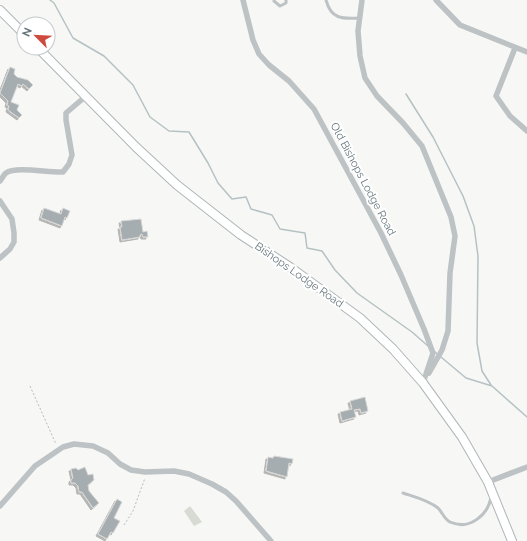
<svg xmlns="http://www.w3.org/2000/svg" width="527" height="541" font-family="Raleway,sans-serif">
<defs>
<filter id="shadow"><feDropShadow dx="-2" dy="2" stdDeviation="0" flood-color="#0004"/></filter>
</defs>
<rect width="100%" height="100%" fill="#f7f7f5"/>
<!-- green -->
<path fill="#d8dbd4" d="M190,506l12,16 -8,4 -10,-15z"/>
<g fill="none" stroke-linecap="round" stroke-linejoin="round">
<!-- stream -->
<path stroke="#b5c2c4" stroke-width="1.5" d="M50,0l4,3 19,35 31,18 29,29 17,32 19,14 20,1 19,31 10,20 14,16 14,-2 5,12 21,6 8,14 25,4 2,15 15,3 13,19 22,23 55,39 16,14
M406,94l27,43 30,59 11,30 4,30 -1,87 5,28 9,14
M435,352l31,26 26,8 35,31"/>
</g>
<!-- building -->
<path fill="#a5adb1" stroke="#d9d8d7" filter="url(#shadow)" d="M10,67l5,2 -1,5 3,3 11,3 5,5 -4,4 -6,-5 -1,2 -4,-2 -7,18 8,3 -2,5 5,5 -3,3 -11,-8 1,-4 -2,-1 1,-4 -8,-8z
M44,208l17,6 2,-6 7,3 -3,7 -2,-1 -3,9 -21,-8z
M141,219l2,13 4,-1 1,6h-5l-1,-3 -2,1v2l-18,3 -2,-13h2l-1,-6z
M365,397l3,14 -7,2 -1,-4 -6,1 2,7 -14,4 -2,-9 12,-3 -2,-8z
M274,456l19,3 -1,5 -3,-1 -2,14 -21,-6 2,-14 5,1z
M85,467l3,8 5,-1 1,6 -6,5 1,6 10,12 -6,5 -11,-16h-3l-1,-6 -3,-3h-4v-3l2,-2 -2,-9 5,-1 2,2z
M117,499l5,3 -8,16 6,3 -7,12 -2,-1 -4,7 -9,-5z"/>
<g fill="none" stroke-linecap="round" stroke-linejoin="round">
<!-- secondary casing -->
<g stroke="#afb6b9" stroke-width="10">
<path id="secondary" d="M0,10l24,24
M38,48l98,99 41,38 64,50 49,32 70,51 33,31 30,34 39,54 26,45 24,59"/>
</g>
<!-- path -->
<path stroke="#b7bbbc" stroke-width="1" stroke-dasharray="2 2" stroke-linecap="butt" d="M30,386l26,58
M124,525l9,-14 12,-33"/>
<!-- lane -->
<path stroke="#bdc2c4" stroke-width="3" d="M274,0v1l6,5 6,-3v-3
M326,0c5,19 16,19 33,18
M403,493c12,4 25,7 35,15 4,4 7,12 12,14 20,9 39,-8 41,-26"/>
<!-- street -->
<path stroke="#bdc2c4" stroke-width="5.5" d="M243,0l10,40 6,14 10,11 20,16 25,28 67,124 20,42 23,54 9,24 -10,30
M362,0l-4,31 2,25 5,22 12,18 26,27 19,23 29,71 4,19 -5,37 -2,58 -6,19 -13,23
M436,0l24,25 67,27
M515,48l-19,48 14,20 17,15
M0,181c2,-2 4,-7 6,-8 10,-7 43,0 57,-1l6,-8 3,-9 -6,-35v-7l20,-17
M0,201l12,18 2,14v9l-4,7 -10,9
M488,482l39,-15
M0,506l35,-40 28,-19 11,-3 19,2 15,7 12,11 11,6 14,2 29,-1 15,3 23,10 14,8 10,9 35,40"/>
<!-- secondary -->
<use href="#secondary" stroke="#fff" stroke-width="8"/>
</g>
<g text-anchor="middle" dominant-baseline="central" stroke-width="4" stroke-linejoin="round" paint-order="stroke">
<!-- street labels -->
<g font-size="11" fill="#66767c" stroke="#fff">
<text transform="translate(363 179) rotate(62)">Old Bishops Lodge Road</text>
<text transform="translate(299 275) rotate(35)">Bishops Lodge Road</text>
</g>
</g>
<!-- north arrow -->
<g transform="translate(36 36) rotate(294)"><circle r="19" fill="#ffffff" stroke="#c2c8cb"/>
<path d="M0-3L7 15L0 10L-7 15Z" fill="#ce4a3d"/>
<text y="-6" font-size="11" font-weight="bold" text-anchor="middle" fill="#66767c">N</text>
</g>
</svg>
